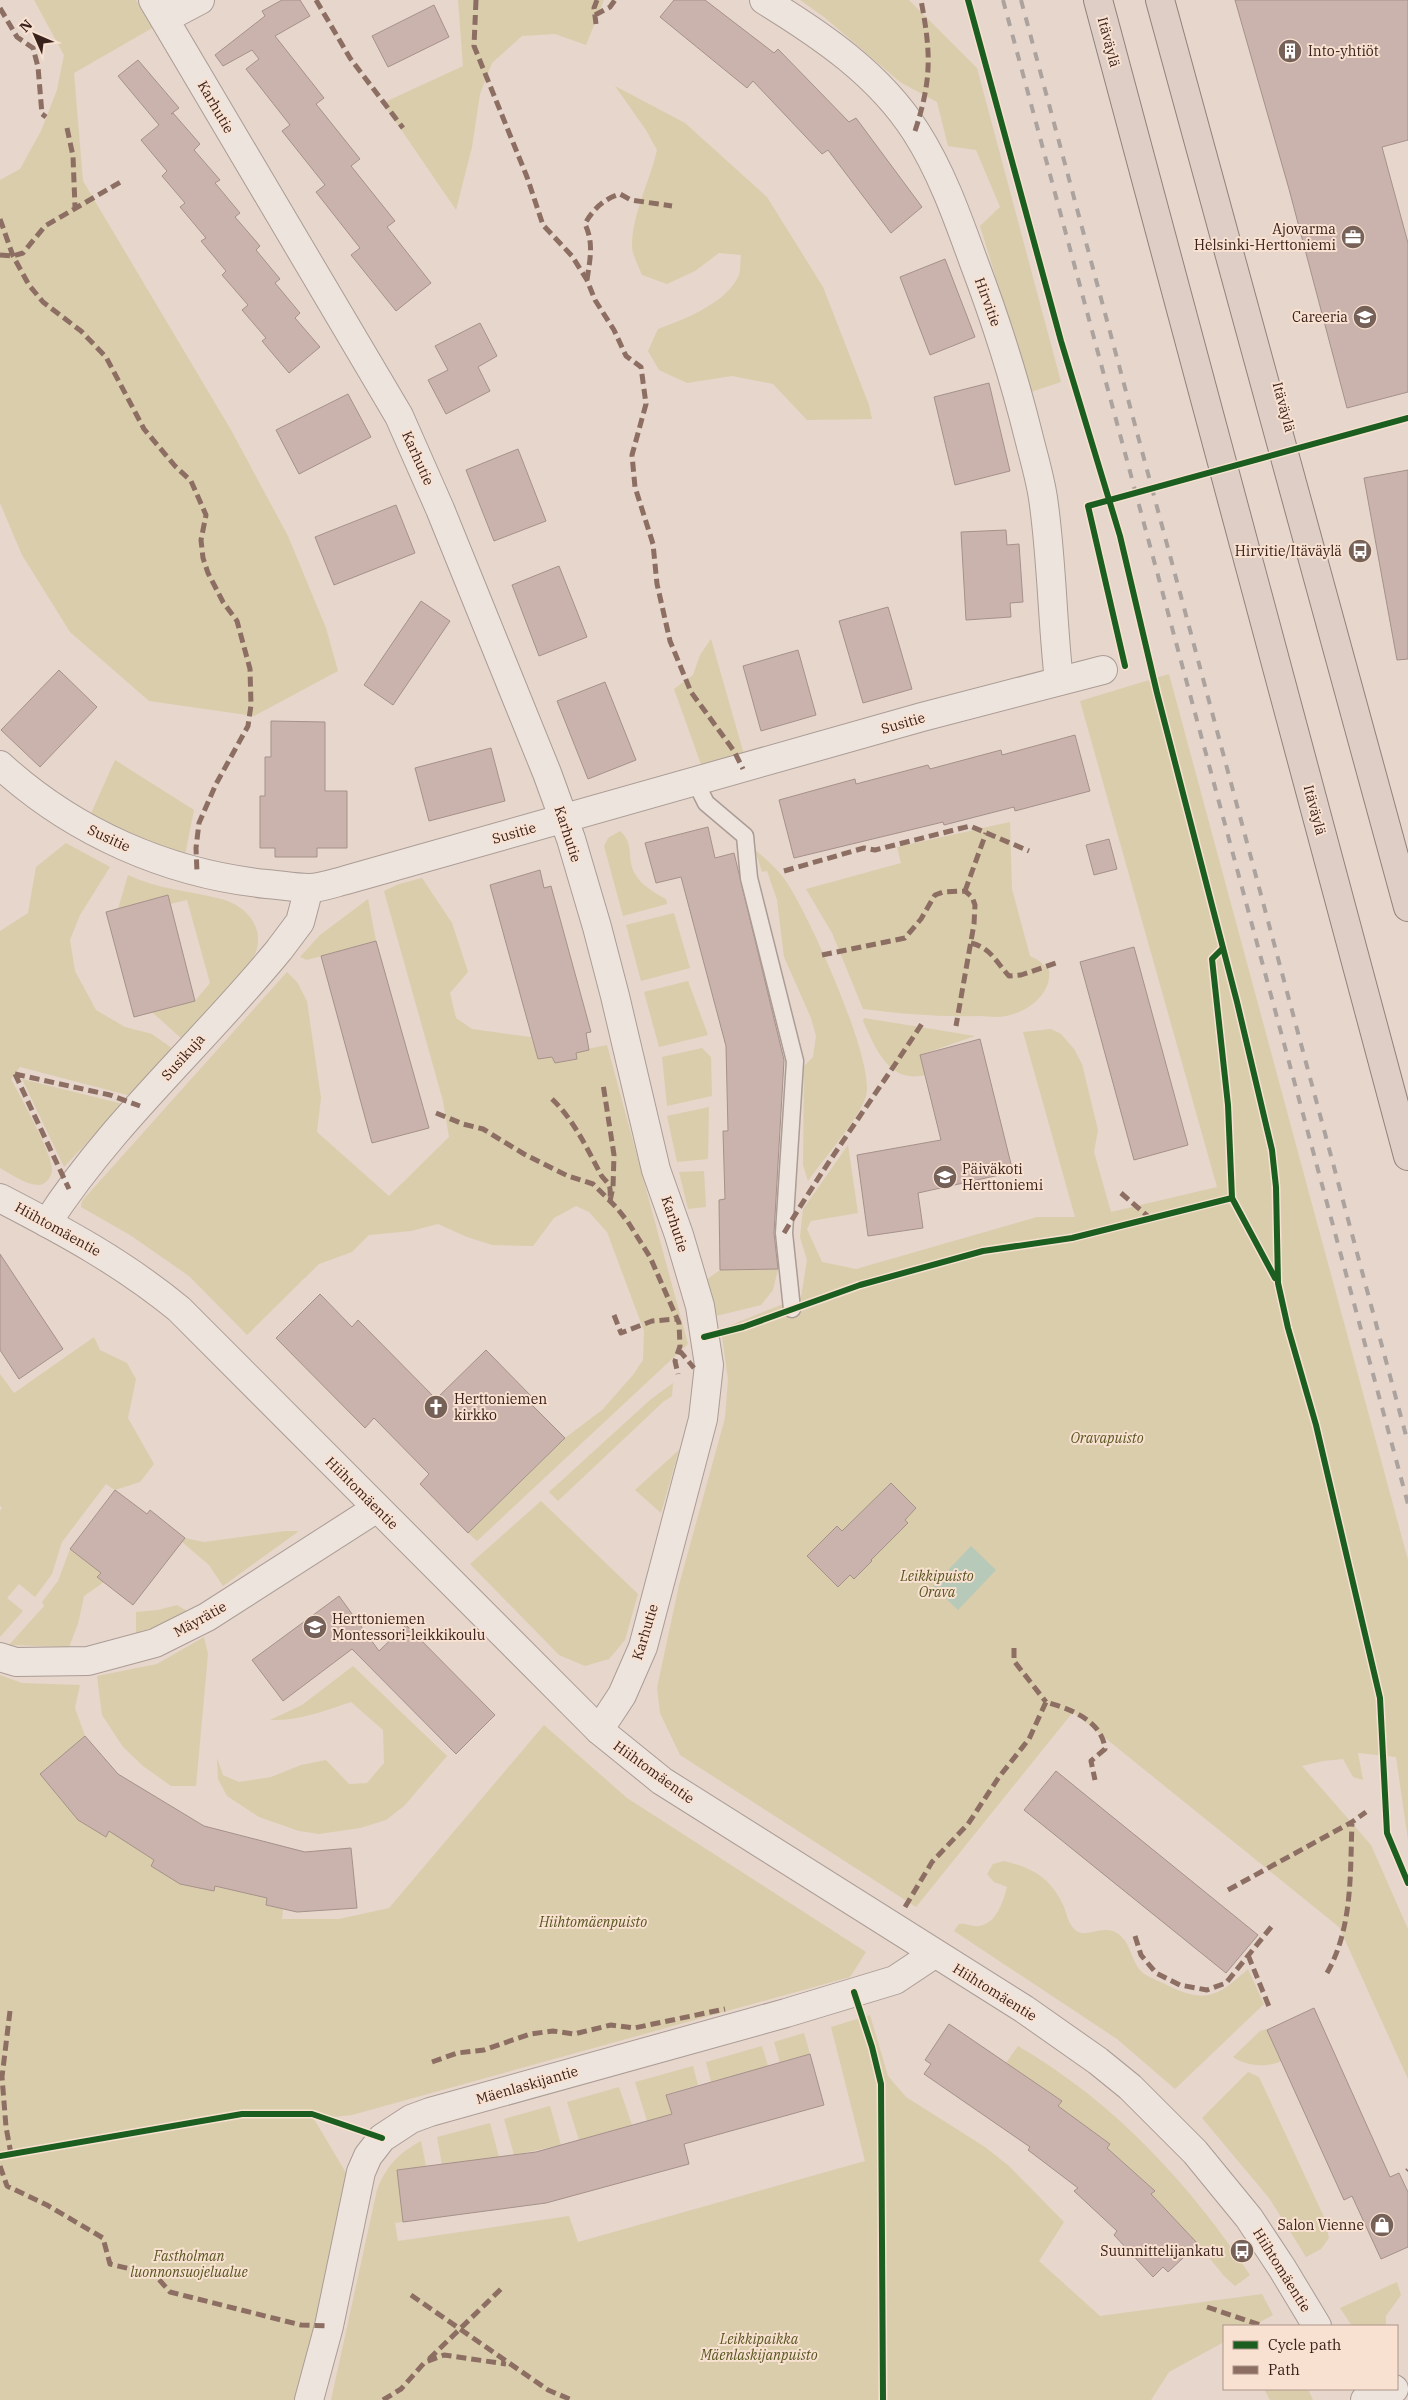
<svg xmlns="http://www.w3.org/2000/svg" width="1408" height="2400" font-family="'IBM Plex Serif',serif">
<rect width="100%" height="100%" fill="#e6d6cb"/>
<!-- green -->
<path fill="#dacdac" d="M34,0h102l18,27 -80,46 9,108 148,249 57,106 38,92 12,43 -84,45 -105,-15 -79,-69 -48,-77 -22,-52v-323l20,-11 21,-38 16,-41 7,-35z
M458,0h146l-18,45 -31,-11 -33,2 -30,27 -12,31 -8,53 -16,63 -73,-107 80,-37z
M800,0h109l68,68 84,314 -30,10 -51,-166 20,-19 -24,-57 -28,-4 -11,-44 -37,-20 -76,-65z
M615,86l70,37 82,74 56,90 46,118 3,14 -65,1 -34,-36 -41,-8 -45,7 -28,-13 -11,-19 10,-22c27,-10 69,-26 81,-54 2,-6 1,-14 2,-20l-22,-2 -24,18 -28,13 -25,-9c-3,-8 -10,-20 -10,-29 0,-32 18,-65 25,-96l-11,-20z
M711,639l34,119 -42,12 -29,-81 19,-14 7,-20z
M1169,674l239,886v280l-12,-83 -38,-4 5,27 -10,-3 -10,-18 -20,2 -21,5 69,79 37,84v150l-69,-152 -266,-215 -157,195 -236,-152 -20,-42 -3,-25 22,-103 46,-167 3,-38 -7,-51 80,-32 6,-37 -7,-23 3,-28 45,-64 10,68 -47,8 -4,8 15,33 34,7 181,-52h38l-52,-185 28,-3 10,5 13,15 8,15 16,66 -4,22 17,60 106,-25 -137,-486z
M115,760l79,50 -9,45 -97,-35z
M1010,822l2,67 18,67 8,4 11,10c3,24 -21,42 -43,46 -8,2 -18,0 -27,0 -39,1 -77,-2 -116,-7l-31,-76 -26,-44 95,-26 -4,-16z
M620,831c11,10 9,18 11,32 3,18 20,28 35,36l1,5 -44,12 -19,-70 4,-8z
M66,843l44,24 -30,48 -10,25 5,31 21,39 29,17 27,7 21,15 -42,47 -111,-29 -9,12c9,17 43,77 41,92 -1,7 -6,13 -13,14 -13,0 -28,-11 -39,-17v-237l28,-18 8,-46z
M755,850c10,8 20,17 28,27 23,30 93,185 83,219 -5,20 -44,65 -58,85l-5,-16 1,-99 9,-9 3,-21 -5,-18 -27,-61 -7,-57 -10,-29 -5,1z
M128,875c29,14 62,16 93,24 21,5 42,24 36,49 -5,23 -57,71 -75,91l-30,-27 43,-11 15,-18 -23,-83 -17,4 -2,-9 -50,14z
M422,878l30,45 16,49 -18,21 6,25 16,11 59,8 7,22 69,-14 81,299 -211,197 -9,-8 97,-95 37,-28 31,-35 10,-15 1,-29 -37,-99 -18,-20 -13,-6 -22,12 -21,28 -41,-1 -25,-8 -29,-13 -27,7 -42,4 -17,17 -33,12 -72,71 -58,-59 -59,-41 -49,-28 1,-6 205,-229 10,10 10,19 14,97 -4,34 72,64 60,-59 -6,-36 -59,-210 15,-7z
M368,899l8,42 -69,19 -7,-3 20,-22z
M674,913l16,55 -49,13 -15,-56z
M688,981l20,54 -49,12 -15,-55z
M864,1018l111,18 -55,19 5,20c-36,9 -49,-26 -62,-54z
M702,1048l9,9 1,39 -45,10 -5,-49z
M22,1079l101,25 -59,63z
M709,1107l-1,52 -31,3 -10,-46z
M704,1171l2,36 -18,2 -9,-37z
M778,1269l-5,21 -12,15 -45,11 -10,-36 14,-10z
M94,1337l6,13 27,13 9,16 -8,39 26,46 -14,18 -25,8 -9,-6 -44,58 -10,32 -17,23 -16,-13 -12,14 16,13 -23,26v-126l2,-3 -2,-2v-132l14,19z
M673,1383l-1,13 -9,6 -105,99 -9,-9 101,-92z
M679,1450l-18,63 -26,-23z
M541,1501l97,93 -13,46 -16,19 -24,7 -26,-11 -89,-91z
M285,1531h14l-76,55 -14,-21 -27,-23 3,-4 19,4z
M70,1549l31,24 -4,4 7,5 -20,14 -6,28 -9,23 -60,-2 35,-39 -2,-4 16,-21z
M177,1605l10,6 -21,12 -30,10v-21l22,-2z
M204,1637l4,17 -12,132h-25l-28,-20 -20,-19 -21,-32 -5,-39 60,-12z
M353,1666l94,90 -43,50 -18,14 -26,8 -41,6 -20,-3 -40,-14 -32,-21 -9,-17 -1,-21 6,17 16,7 32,-5 30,-12 25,-5 23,24 18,-1 17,-20 -1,-33 -32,-28c-27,9 -52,19 -81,18l32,-15z
M0,1675l22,8 58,2 -5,23 10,28 -44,38 68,57 45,29 -3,6 29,18 34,7 1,-5 52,12 -1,7 17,4 -1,10h57l50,-11 155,-183 83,73 239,154 -16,25 -498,138 -38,4 32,54 -35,173 -15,54h-296z
M1004,1861c29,7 47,17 60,46 3,8 4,16 11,23 11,9 25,-5 40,2 15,8 15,24 24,37 5,7 18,11 26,15 40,20 51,14 83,-15l16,35 -89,85 -58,-50 -163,-108 5,-7c7,-1 13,3 20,2 18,-3 24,-24 28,-39l-13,-5 -7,-8 6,-10z
M870,2015l18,61 18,21 79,50 24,19 55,56 -25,39 61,55 162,-22 11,21 -20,11h-29v16l-55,30 -18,28h-820l46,-210c9,-24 22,-37 44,-49l5,25 -29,4 6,52 -8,1 3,18 171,-25 9,26 287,-81 -34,-134z
M1267,2029l14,32c-13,7 -36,5 -48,-4l27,-26z
M804,2033l6,21 -30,9 -6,-21z
M762,2046l6,20 -57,16 -5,-20z
M1018,2046c96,56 172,138 232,229l-15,11 -11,-10 -26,-32 -47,-50 3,-3 -47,-43 3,-4 -52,-38 4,-5 -56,-38z
M693,2066l5,19 -31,9 5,20 -25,7 -12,-39z
M1248,2072l11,5 65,140 5,21 -8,11 -15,8 -37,-59 -67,-80z
M619,2087l13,38 -53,15 -12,-38z
M550,2106l11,39 -47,10 -10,-36z
M490,2123l9,34 -57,8 -5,-28z
M1397,2282l4,13 -15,21v10h-34l-12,-18z
M1264,2389h44l5,11h-43z"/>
<!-- water -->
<path fill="#b7c9b8" d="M971,1546l25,24 -38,40 -25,-24z"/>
<!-- building -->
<path fill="#cab3ac" stroke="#a6918a" d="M282,0h18l10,16 -35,20 49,62 -8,6 44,55 -9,7 44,55 -8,6 44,56 -35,28 -45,-56 9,-7 -44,-56 9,-7 -43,-54 8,-6 -44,-56 13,-10 -7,-9 -29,16 -8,-11 50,-39 -3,-5z
M674,0h31l69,53 4,-4 71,73 7,-4 66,89 -31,26 -63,-83 -6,4 -69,-73 -6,7 -87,-71z
M1235,0h173v140l-26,7 26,96v149l-61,16 -58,-219z
M434,5l15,32 -61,30 -16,-31z
M138,60l41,48 -8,6 2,-1 27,31 -6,6 26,30 -5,3 25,30 -5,4 25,29 -4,4 24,29 -5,4 25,30 -5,5 25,29 -31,26 -27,-32 4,-3 -24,-28 6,-5 -26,-30 4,-4 -25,-30 5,-3 -26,-31 5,-4 -23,-27 5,-5 -26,-31 18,-15 -41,-49z
M945,259l30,78 -45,18 -30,-78z
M480,323l17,33 -19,11 12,24 -44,23 -18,-34 20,-10 -13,-24z
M989,383l21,88 -55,14 -21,-88z
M348,394l23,43 -72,37 -23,-44z
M518,449l28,72 -52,20 -28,-71z
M1408,470v189l-11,1 -33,-182z
M396,505l19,48 -81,32 -19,-48z
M1006,530l1,15 12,-1 4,58 -13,1 1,14 -45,3 -5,-88z
M559,566l28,71 -48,19 -27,-71z
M421,601l29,20 -57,84 -29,-20z
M888,607l24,82 -49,14 -24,-82z
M798,650l18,65 -55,16 -18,-65z
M59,670l38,37 -57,60 -39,-37z
M605,682l31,78 -48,19 -31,-78z
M271,721l54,1v69h22v57h-30v9h-42v-9h-15v-52h5v-39h6z
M1075,735l15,56 -75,20 -1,-4 -70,18 -1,-3 -149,36 -15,-58 76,-21 1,5 72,-19 2,4 71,-19 1,5z
M491,748l14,53 -76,20 -14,-53z
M708,827l7,31 19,-5 50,207 -10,173 4,36 -58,1 -1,-70 6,-1 -2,-68h5l-2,-85 -45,-169 -25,6 -11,-40z
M1109,839l8,30 -23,6 -8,-30z
M540,870l4,18 7,-2 40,146 -5,1 3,17 -13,3 1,6 -22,4 -3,-6 -14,2 -48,-174z
M168,895l27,106 -61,16 -28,-105z
M376,941l53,187 -57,15 -51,-187z
M1134,947l54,198 -54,15 -54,-198z
M980,1039l33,133 -95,21 5,35 -55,8 -11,-81 84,-15 -21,-85z
M0,1254l63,95 -44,30 -19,-29z
M320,1294l32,33 6,-7 78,79 50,-49 48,49 -4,4 35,35 -97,95 -48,-49 9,-10 -55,-56 -9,10 -89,-90z
M891,1483l25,25 -11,12 3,3 -37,37 1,1 -18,18 -4,-4 -12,12 -31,-31 30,-30 5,5z
M115,1490l32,24 3,-4 35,28 -52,67 -36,-28 4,-4 -31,-24z
M339,1596l40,55 27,-26 89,90 -39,39 -104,-105 -69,52 -31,-41z
M85,1736l33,38 86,52 101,26 46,-4 6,60 -60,4 -31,-7 1,-7 -52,-12 -1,5 -34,-7 -29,-18 3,-6 -45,-29 -3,6 -28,-17 -38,-46z
M1056,1771l202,164 -32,38 -202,-163z
M1314,2008l76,169 9,-4 9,19v55l-27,12 -29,-63 -8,4 -77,-170z
M949,2024l113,77 -4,5 52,38 -3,4 48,43 -4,3 47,50 -30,28 -5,-5 -10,10 -39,-42 3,-4 -43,-40 4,-3 -50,-38 2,-3 -106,-73 7,-10 -6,-4z
M810,2054l14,51 -140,39 5,20 -143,39 -143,19 -6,-52 139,-18 104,-29 32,-9 -6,-19z"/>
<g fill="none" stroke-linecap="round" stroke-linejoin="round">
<!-- service casing -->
<g stroke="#ab9c95" stroke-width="19">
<path id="service" d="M696,783l10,20 39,33 4,42 46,183 -11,172 8,76"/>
</g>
<!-- minor casing -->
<g stroke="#ab9c95" stroke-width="30">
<path id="minor" d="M153,0l246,416 41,93 107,264 24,66 26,88 18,69 41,174 23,65 21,71 9,59 -6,54 -60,228 -21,48 -23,35
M764,0c57,35 115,74 152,132 25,39 41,84 57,128 22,58 41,117 56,178 5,20 11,40 14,60 9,61 9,122 16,183
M164,19l36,-19
M0,765c73,67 168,109 267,119 13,1 28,4 42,4 12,0 25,-5 37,-8l576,-163 181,-47
M47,1223c65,-101 156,-180 232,-273l21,-28 9,-34
M0,1657l16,5 72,-1 67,-18 52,-26 170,-109
M309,2400l20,-74 32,-154 7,-16 14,-18 29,-19 19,-7 356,-99 109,-33 39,-26"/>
</g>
<!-- tertiary casing -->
<g stroke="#ab9c95" stroke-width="30">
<path id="tertiary" d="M0,1198c64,33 123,65 179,111l420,421 63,51 362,228 74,52 32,26 65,65 54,66 33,50 35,58
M1365,2400l29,-11"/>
</g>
<!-- trunk casing -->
<g stroke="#90827b" stroke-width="30">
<path id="trunk" d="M1098,0l310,1156
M1160,0l248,907"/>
</g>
<!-- service -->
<use href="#service" stroke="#ede4de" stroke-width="16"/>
<!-- minor -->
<use href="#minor" stroke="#ede4de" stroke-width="28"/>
<!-- tertiary -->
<use href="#tertiary" stroke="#ede4de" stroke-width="28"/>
<!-- trunk -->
<use href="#trunk" stroke="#dfcec5" stroke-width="28"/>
<!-- rail -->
<path stroke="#aca39e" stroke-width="4" stroke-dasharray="9 9" stroke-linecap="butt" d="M1003,0l405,1504
M1021,0l387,1443"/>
<!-- quiet -->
<path stroke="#8d6e63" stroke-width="5" stroke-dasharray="10 5" stroke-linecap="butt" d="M316,0l34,58 53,70
M476,0l-2,46 53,131 16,48 29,31 15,24 8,20 19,30 12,26 15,11 5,37 -14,51 3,32 18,57 4,40 13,57 21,51 43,59 9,18
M0,8l17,29 16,11 5,19 4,47 4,3
M595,15l15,-8 5,-7
M596,24l-2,-16 3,-8
M67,128l6,28 2,51
M915,131c17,-52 16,-78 6,-131
M0,219l13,37 16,29 14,17 38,29 25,26 38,72 31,37 16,15 15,34 -5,25 2,18 5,15 15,29 14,19 13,48 1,36 -3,21 -32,58 -17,39 -3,25 1,24
M0,255l13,1 10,-3 22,-27 79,-46
M587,280c3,-21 7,-37 -2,-56 7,-14 20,-26 35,-30l11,6 41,6
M784,871l80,-23 11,2 95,-24 59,25
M965,891l21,-58
M971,943c20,5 25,19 38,33l12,-1 38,-13
M822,955l83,-17 16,-19 14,-24 8,-3 22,-1 7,6 3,8 -1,19 -18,102
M15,1074l95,21 30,11
M15,1074l54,115
M552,1099c21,20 35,49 48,74 2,5 7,8 9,12 2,4 1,11 1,16l3,-14 1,-32 -11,-71
M436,1113l27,11 20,5 41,25 44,22 25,8 23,23 12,15 22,35 29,66 1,23 -5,15 3,13
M1121,1193l30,26
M784,1233c43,-72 93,-140 139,-211
M614,1315l7,18 31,-12 25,-2
M679,1350l15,18
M1014,1648v13l32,41
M1228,1890l124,-68 14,-10
M905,1907l27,-45 36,-38 31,-47 30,-38 17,-37c24,7 56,18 59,47l-14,12 4,19
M1135,1936l6,19 15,18 24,12 27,5 19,-7 46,-57
M1248,1955l22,54
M1327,1973c26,-46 23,-100 25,-151
M10,2011l-8,66 4,50 5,27
M432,2062l25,-9 27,-3 46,-16 23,-3 21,3 37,-9 23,3 91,-19
M0,2166l7,20 40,19 56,33 7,26 45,11 15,17 131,33 28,1
M1407,2171l1,-1
M411,2295l137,95 24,10
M1207,2307l56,19
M429,2359l73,-71
M383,2400l18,-11 24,-27 19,-7 62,9"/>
<!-- cycleway casing -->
<g stroke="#f8e1d0" stroke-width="9">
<path id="cycleway" d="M968,0l93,341 59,195 37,157 80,309 35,148 4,37 2,96 10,45 28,97 64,273 7,135 21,50
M1125,666l-37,-160 320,-88
M1223,948l-11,11 16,146 4,93 43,80
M704,1337l39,-10 117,-42 123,-34 89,-13 160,-40
M854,1992l18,55 9,37 2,316
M0,2156l242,-42h70l70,24"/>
</g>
<!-- cycleway -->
<use href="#cycleway" stroke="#1b5e20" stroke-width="6"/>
</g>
<!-- icons -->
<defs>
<g id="building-disc" transform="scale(1.25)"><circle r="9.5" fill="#766159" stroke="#f8e1d0"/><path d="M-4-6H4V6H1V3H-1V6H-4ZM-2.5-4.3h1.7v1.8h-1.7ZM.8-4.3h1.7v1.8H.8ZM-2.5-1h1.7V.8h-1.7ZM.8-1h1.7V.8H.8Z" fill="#fff"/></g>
<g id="office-disc" transform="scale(1.25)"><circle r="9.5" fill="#766159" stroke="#f8e1d0"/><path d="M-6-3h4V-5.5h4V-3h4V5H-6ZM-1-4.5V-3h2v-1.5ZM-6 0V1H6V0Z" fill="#fff"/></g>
<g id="school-disc" transform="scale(1.25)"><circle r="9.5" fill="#766159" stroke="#f8e1d0"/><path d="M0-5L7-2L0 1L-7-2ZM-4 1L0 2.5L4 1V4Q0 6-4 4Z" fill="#fff"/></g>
<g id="bus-disc" transform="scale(1.25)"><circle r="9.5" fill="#766159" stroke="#f8e1d0"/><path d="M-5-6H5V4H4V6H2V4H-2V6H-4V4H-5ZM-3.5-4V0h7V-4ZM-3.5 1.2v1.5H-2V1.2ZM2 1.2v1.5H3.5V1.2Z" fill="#fff"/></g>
<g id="church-disc" transform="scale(1.25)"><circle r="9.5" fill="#766159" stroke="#f8e1d0"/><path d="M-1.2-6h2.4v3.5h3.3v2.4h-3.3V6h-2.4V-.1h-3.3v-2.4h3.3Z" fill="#fff"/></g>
<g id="shop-disc" transform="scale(1.25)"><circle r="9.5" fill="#766159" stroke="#f8e1d0"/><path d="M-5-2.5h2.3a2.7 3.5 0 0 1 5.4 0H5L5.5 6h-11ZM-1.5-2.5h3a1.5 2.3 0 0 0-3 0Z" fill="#fff"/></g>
</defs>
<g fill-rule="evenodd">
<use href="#building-disc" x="1290" y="51"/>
<use href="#office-disc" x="1353" y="237"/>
<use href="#school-disc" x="1365" y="317"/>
<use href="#bus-disc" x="1360" y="551"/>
<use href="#school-disc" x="945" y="1177"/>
<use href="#church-disc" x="436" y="1407"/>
<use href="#school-disc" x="315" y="1627"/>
<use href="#shop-disc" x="1382" y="2225"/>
<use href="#bus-disc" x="1242" y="2251"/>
</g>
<g text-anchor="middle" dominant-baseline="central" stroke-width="4" stroke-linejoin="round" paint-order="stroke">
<!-- street labels -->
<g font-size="14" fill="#3a221c" stroke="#f8e1d0">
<text transform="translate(1109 42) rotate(75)">Itäväylä</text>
<text transform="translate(216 107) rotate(60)">Karhutie</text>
<text transform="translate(988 302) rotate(70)">Hirvitie</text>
<text transform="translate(1284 407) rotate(75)">Itäväylä</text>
<text transform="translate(418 458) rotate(66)">Karhutie</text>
<text transform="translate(903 723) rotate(-16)">Susitie</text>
<text transform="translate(1315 810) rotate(75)">Itäväylä</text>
<text transform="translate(514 833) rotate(-16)">Susitie</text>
<text transform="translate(568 834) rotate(72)">Karhutie</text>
<text transform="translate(109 838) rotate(25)">Susitie</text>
<text transform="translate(183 1057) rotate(-48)">Susikuja</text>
<text transform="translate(675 1224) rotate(72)">Karhutie</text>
<text transform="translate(58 1229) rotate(29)">Hiihtomäentie</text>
<text transform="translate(362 1493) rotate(45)">Hiihtomäentie</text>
<text transform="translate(200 1619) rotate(-29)">Mäyrätie</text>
<text transform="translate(645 1632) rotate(-73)">Karhutie</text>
<text transform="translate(654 1772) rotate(36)">Hiihtomäentie</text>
<text transform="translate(995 1992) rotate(32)">Hiihtomäentie</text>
<text transform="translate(527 2085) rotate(-16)">Mäenlaskijantie</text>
<text transform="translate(1282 2270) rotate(58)">Hiihtomäentie</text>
</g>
<!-- poi labels -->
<g font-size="14" fill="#3a221c" stroke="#f8e1d0" text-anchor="end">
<text x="1308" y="51" text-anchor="start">Into-yhtiöt</text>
<text x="1336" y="229">Ajovarma<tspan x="1336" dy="16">Helsinki-Herttoniemi</tspan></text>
<text x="1348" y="317">Careeria</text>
<text x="1342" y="551">Hirvitie/Itäväylä</text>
<text x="962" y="1169" text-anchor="start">Päiväkoti<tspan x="962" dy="16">Herttoniemi</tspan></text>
<text x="454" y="1399" text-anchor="start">Herttoniemen<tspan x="454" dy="16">kirkko</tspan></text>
<text x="332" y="1619" text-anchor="start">Herttoniemen<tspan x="332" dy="16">Montessori-leikkikoulu</tspan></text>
<text x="1364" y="2225">Salon Vienne</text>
<text x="1224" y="2251">Suunnittelijankatu</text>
</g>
<!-- park labels -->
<g font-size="14" font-style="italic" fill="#585621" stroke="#f8e1d0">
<text x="1107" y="1438">Oravapuisto</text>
<text x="937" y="1576">Leikkipuisto<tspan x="937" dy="16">Orava</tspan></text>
<text x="593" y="1922">Hiihtomäenpuisto</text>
<text x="189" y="2256">Fastholman<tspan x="189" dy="16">luonnonsuojelualue</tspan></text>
<text x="759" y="2339">Leikkipaikka<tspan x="759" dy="16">Mäenlaskijanpuisto</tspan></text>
</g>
</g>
<!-- legend -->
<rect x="1223" y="2325" width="175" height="65" fill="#f8e1d0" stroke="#ac9588"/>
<rect x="1233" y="2341" width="25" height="8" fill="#1b5e20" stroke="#ac9588"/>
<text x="1268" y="2350" font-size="15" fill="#3a221c">Cycle path</text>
<rect x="1233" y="2366" width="25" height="8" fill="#8d6e63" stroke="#ac9588"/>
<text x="1268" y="2375" font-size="15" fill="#3a221c">Path</text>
<!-- north arrow -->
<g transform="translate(35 35) rotate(315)" stroke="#f8e1d0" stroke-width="4" paint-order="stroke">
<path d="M0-4L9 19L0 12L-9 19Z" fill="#3a221c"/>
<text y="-8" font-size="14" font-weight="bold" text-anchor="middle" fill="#3a221c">N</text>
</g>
</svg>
